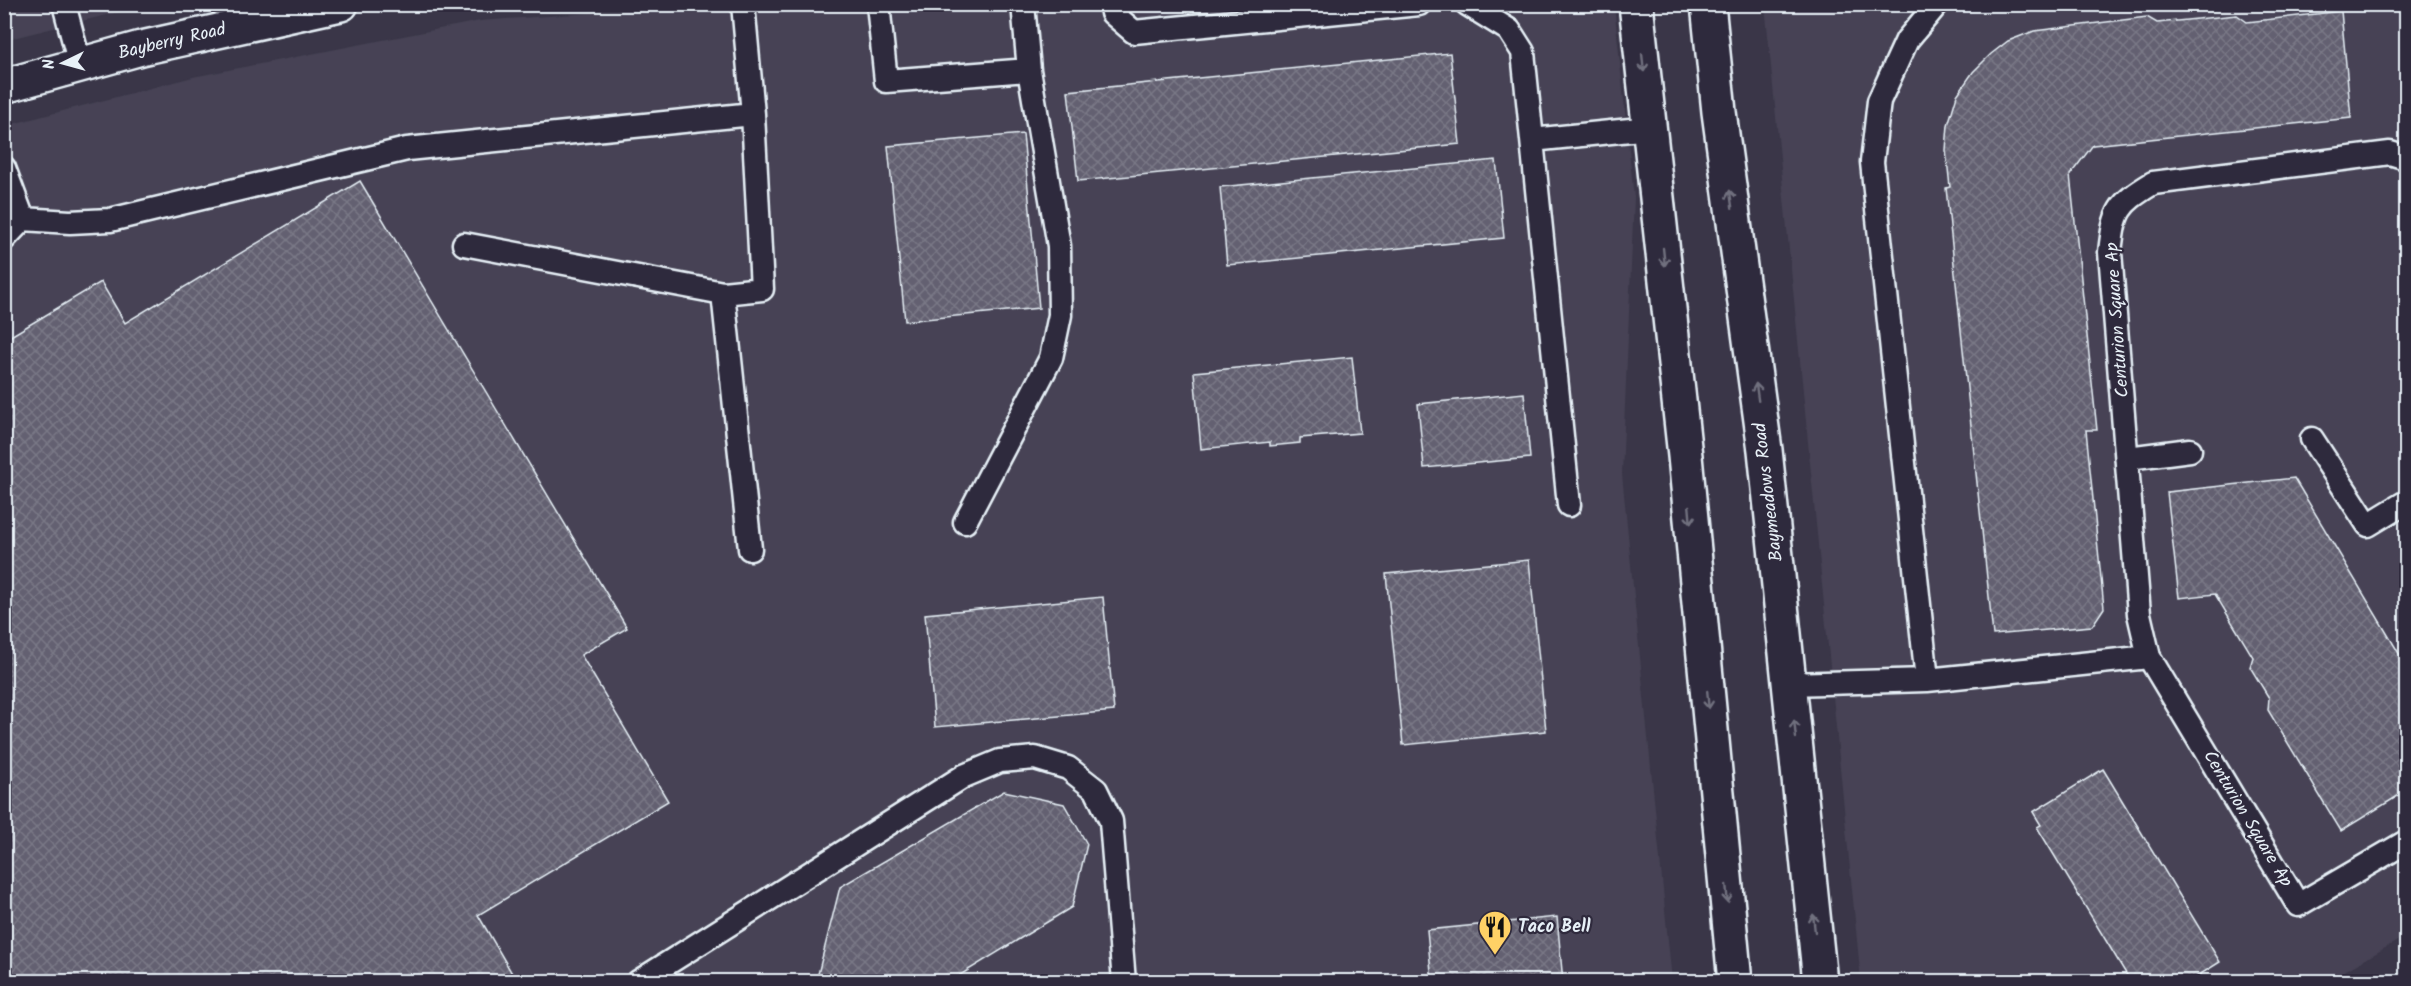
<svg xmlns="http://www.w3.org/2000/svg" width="2411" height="986" font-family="Kalam,sans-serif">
<defs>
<pattern id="building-cross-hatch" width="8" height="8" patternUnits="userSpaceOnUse" patternTransform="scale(1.5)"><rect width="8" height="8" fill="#636171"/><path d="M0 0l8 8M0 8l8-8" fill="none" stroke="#797886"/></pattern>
</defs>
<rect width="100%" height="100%" fill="#3a3648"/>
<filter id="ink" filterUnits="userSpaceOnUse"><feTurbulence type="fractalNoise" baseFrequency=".0167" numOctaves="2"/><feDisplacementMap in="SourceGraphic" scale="12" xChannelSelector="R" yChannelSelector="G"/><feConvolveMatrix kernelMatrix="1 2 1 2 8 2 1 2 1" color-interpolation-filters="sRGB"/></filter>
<g filter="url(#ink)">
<!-- built -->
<path fill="#464354" d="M5,4l142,1 -142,35z
M697,5h917l20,193 -12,276 50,507 -1667,1v-856l188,-49 287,-56z
M1765,5h641v931l-79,45h-466z"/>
<!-- building -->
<path fill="url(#building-cross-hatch)" stroke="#e8f1f8" stroke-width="1.5" d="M2341,11l10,107 -258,27 -23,30 27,255h-11l18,178 -12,18 -99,9 -47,-447 4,-1 -4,-37 2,-25 9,-30 16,-23 18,-18 17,-13 26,-10 113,-14 10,6 80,-8 10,7z
M1450,53l10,91 -382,37 -10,-90z
M1023,134l16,174 -134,13 -17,-175z
M1496,160l8,78 -277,27 -7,-78z
M360,181l267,447 -46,27 87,146 -190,114 39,67h-513v-642l97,-58 24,41z
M1352,357l8,76 -60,5v5l-30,3v-4l-69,7 -7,-77z
M1524,393l6,65 -106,10 -6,-64z
M2294,478l112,187v126l-65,40 -73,-121 1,-12 -19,-31 3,-10 -38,-63 -36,4 -12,-106z
M1529,560l17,171 -143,14 -17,-171z
M1103,597l11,114 -179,16 -10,-113z
M2103,769l117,193 -32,20h-57l-94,-155 4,-2 -8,-13z
M1004,791l60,13 23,40 -15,63 -112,68 4,7h-148l24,-95z
M1557,917l6,65h-131l-5,-52z"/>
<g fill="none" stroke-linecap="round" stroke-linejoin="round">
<!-- lane casing -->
<g stroke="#e8f1f8" stroke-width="27">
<path id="lane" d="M64,4l16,61
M878,4l8,77 143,-11 -6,-66
M1111,4l1,9 22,19 285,-28
M1467,4l42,26 14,22 9,88
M4,168l19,51 47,3 40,-2 297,-71 346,-35 -10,-110
M4,239l19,-20
M464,244l259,49
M2312,439l56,86 38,-23
M2128,458l62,-8
M1569,505l-37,-365 118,-12
M965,522l86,-164 9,-43 -1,-69 -30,-176
M750,549l-27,-256 39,-4 -9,-175
M2149,657l-10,-43 -29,-362c5,-42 7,-47 43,-69l237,-30 16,5
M1927,680l-55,-518 7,-61 28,-61 30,-36
M1790,684l137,-4 222,-23 149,248 108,-63
M638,982l326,-206 36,-15 35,-3 33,10 28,22 15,31 13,161"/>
</g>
<!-- secondary casing -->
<g stroke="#e8f1f8" stroke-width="38">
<path id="secondary" d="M4,86l137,-38 200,-44"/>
</g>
<!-- primary casing -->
<g stroke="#e8f1f8" stroke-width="38">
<path id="primary" d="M1636,4l49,452 50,526
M1708,4l11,108 46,338 55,532"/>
</g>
<!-- lane -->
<use href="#lane" stroke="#2f2a3d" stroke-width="22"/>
<!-- secondary -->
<use href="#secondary" stroke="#2f2a3d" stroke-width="33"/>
<!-- primary -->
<use href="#primary" stroke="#2f2a3d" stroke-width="33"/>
</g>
<!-- one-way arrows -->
<defs><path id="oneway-shaft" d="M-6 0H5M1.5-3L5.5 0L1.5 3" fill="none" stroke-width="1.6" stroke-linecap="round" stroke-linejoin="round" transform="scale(1.5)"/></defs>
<g stroke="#70707e">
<use href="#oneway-shaft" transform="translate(1643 63) rotate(84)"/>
<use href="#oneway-shaft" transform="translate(1731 199) rotate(-98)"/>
<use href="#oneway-shaft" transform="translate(1664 257) rotate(84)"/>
<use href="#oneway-shaft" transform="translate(1757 392) rotate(-98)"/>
<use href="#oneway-shaft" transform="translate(1690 515) rotate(85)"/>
<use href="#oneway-shaft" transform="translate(1708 700) rotate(85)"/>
<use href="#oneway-shaft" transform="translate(1795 729) rotate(-96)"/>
<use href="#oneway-shaft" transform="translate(1727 894) rotate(85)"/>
<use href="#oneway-shaft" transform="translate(1814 923) rotate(-96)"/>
</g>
</g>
<!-- icons -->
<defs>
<g id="restaurant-pin" transform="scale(1.725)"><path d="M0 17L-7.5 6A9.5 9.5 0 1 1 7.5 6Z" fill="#ffd166" stroke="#2f2a3d"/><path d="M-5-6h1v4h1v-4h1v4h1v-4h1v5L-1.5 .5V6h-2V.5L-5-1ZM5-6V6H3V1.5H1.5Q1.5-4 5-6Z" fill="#111"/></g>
</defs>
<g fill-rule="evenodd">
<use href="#restaurant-pin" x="1495" y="927"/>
</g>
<g text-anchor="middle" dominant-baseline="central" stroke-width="4.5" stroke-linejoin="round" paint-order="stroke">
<!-- street labels -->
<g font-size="18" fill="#e8f1f8" stroke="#2f2a3d">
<text transform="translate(172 42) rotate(-13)">Bayberry Road</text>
<text transform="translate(2118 320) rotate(-94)">Centurion Square Ap</text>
<text transform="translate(1769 492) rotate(-97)">Baymeadows Road</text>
<text transform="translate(2247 819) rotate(59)">Centurion Square Ap</text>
</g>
<!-- poi labels -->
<g font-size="18" font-weight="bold" fill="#e8f1f8" stroke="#2f2a3d" text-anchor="start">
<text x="1518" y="927">Taco Bell</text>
</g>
</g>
<!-- margin -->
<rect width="2411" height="986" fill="none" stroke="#2f2a3d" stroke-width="24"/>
<rect x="12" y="12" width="2387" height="962" fill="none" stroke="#e8f1f8" stroke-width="2" filter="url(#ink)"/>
<!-- north arrow -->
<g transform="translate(63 63) rotate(265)" stroke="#2f2a3d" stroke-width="4.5" paint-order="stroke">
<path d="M0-4.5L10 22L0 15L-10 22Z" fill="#e8f1f8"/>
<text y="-9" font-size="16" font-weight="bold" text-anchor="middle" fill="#e8f1f8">N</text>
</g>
</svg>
